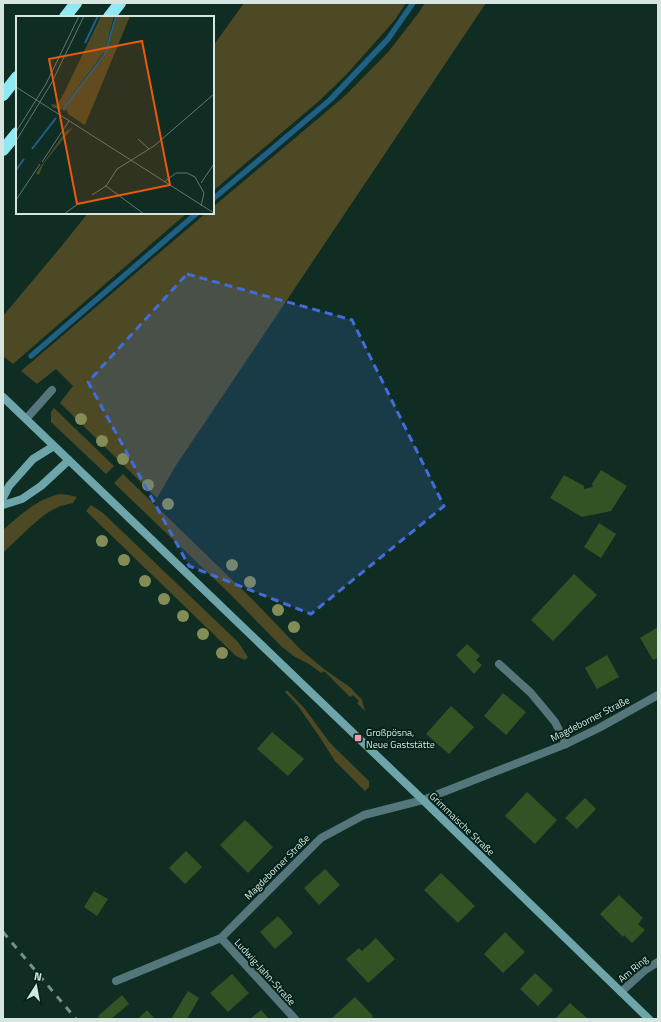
<svg xmlns="http://www.w3.org/2000/svg" width="661" height="1022" font-family="'Titillium Web',sans-serif">
<rect width="100%" height="100%" fill="#102d24"/>
<!-- green -->
<path fill="#4c4924" d="M244,3h162l-12,18 -48,54 -27,26 -106,90v-145z
M425,3h61l-311,464 -18,31 -97,-95 13,-17 -17,-17 -19,15 -16,-13 185,-158h7v-6l133,-112 43,-44 28,-36z
M88,213h99l-174,151 -10,-8v-40l57,-68z
M54,408l60,58 -8,8 -55,-52v-10z
M123,474l131,127 47,49 23,19 27,19 11,12 3,11 -8,-8 2,-2 -6,-6 -3,2 -26,-26 -3,2 -12,-9 -14,-7 -13,-10 -52,-53 -116,-111z
M60,494l9,1 8,2 -4,6c-5,1 -10,2 -15,4 -18,8 -40,32 -55,46v-23c19,-16 32,-30 57,-36z
M91,505l12,8 135,129 10,15 -3,3 -9,-4 -150,-145z
M287,690l18,19 25,34 39,38v6l-4,4 -30,-30 -16,-25 -21,-30 -13,-14z"/>
<g fill="none" stroke-linecap="round" stroke-linejoin="round">
<!-- stream -->
<path stroke="#1f6084" stroke-width="5.5" d="M213,199l117,-99 58,-61 25,-36
M31,356l166,-143"/>
</g>
<!-- building -->
<path fill="#315424" d="M601,470l26,16 -16,25 -29,6 -32,-19 14,-23 20,11v3l9,-2 -1,-3z
M599,523l17,11 -15,24 -17,-11z
M574,574l23,21 -44,46 -22,-21z
M658,627v31l-5,2 -13,-22z
M467,644l13,12 -4,4 6,5 -8,9 -18,-19z
M607,655l12,22 -22,12 -12,-21z
M503,693l23,19 -20,23 -22,-19z
M451,706l23,21 -25,27 -23,-20z
M272,732l32,27 -16,17 -31,-27z
M527,792l30,28 -22,24 -30,-28z
M585,798l11,11 -19,20 -12,-11z
M245,820l28,27 -25,26 -28,-28z
M186,851l16,16 -17,17 -16,-16z
M325,869l15,16 -21,20 -15,-17z
M441,873l34,33 -17,17 -34,-33z
M94,891l14,8 -11,17 -13,-9z
M619,895l24,23 -5,6 7,6 -13,13 -8,-8 -1,2 -23,-23z
M278,916l15,17 -18,16 -15,-17z
M505,932l20,20 -22,21 -19,-19z
M376,938l19,21 -27,24 -22,-24 13,-11 3,3z
M535,973l18,17 -15,16 -18,-17z
M232,974l17,19 -21,19 -18,-19z
M188,991l11,7 -12,21h-16z
M122,995l7,9 -18,15h-11l-2,-3z
M355,997l18,19 -2,3h-40z
M570,1003l18,16h-33z
M147,1010l8,9h-17z
M261,1010l8,9h-19z"/>
<g fill="none" stroke-linecap="round" stroke-linejoin="round">
<!-- service -->
<path stroke="#55777b" stroke-width="8" d="M26,419l26,-29
M499,664l32,29 24,29 11,22"/>
<!-- minor -->
<path stroke="#55777b" stroke-width="8" d="M221,938l74,81
M116,981l105,-43 100,-100 43,-23 59,-15
M621,992l24,-22 13,-8"/>
<!-- tertiary -->
<path stroke="#55777b" stroke-width="8" d="M423,800l143,-56 33,-16 59,-33"/>
<!-- secondary -->
<path stroke="#6ea5ab" stroke-width="8" d="M3,397l420,403 226,219
M3,498l6,-12 24,-27 21,-13
M3,505l19,-6 19,-13 28,-26"/>
<!-- motorway -->
<path stroke="#90e8f2" stroke-width="12" d="M65,17l11,-14
M109,17l11,-14
M3,95l14,-18
M3,150l14,-17"/>
<!-- rail -->
<path stroke="#788e87" stroke-width="3" stroke-dasharray="7 7" stroke-linecap="butt" d="M3,932l73,87"/>
</g>
<!-- trees -->
<g fill="#848d55">
<circle cx="81" cy="419" r="6"/>
<circle cx="102" cy="441" r="6"/>
<circle cx="123" cy="459" r="6"/>
<circle cx="148" cy="485" r="6"/>
<circle cx="168" cy="504" r="6"/>
<circle cx="102" cy="541" r="6"/>
<circle cx="124" cy="560" r="6"/>
<circle cx="232" cy="565" r="6"/>
<circle cx="145" cy="581" r="6"/>
<circle cx="250" cy="582" r="6"/>
<circle cx="164" cy="599" r="6"/>
<circle cx="278" cy="610" r="6"/>
<circle cx="183" cy="616" r="6"/>
<circle cx="294" cy="627" r="6"/>
<circle cx="203" cy="634" r="6"/>
<circle cx="222" cy="653" r="6"/>
</g>
<!-- marked area -->
<path fill="#426cd9" fill-opacity="0.2" stroke="#426cd9" stroke-width="3" stroke-dasharray="8 5" stroke-linejoin="round" d="M187,274l165,46 92,186 -133,108 -122,-48 -101,-184z"/>
<!-- markers -->
<rect fill="#f29aae" stroke="#05231b" stroke-width="1.5" x="354" y="734" width="8" height="8" rx="2"/>
<g text-anchor="middle" dominant-baseline="central" stroke-width="4" stroke-linejoin="round" paint-order="stroke">
<!-- street labels -->
<g font-size="10" fill="#d5e5df" stroke="#05231b">
<text transform="translate(590 719) rotate(-27)">Magdeborner Straße</text>
<text transform="translate(462 824) rotate(44)">Grimmaische Straße</text>
<text transform="translate(277 867) rotate(-45)">Magdeborner Straße</text>
<text transform="translate(633 969) rotate(-40)">Am Ring</text>
<text transform="translate(265 972) rotate(48)">Ludwig-Jahn-Straße</text>
</g>
<!-- poi labels -->
<g font-size="10" fill="#d5e5df" stroke="#05231b" text-anchor="start">
<text x="366" y="732">Großpösna,<tspan x="366" dy="12">Neue Gaststätte</tspan></text>
</g>
</g>
<!-- overview -->
<g transform="translate(16 16)">
<rect width="198" height="198" fill="#102d24"/>
<path d="M85,0h13l-9,35 -44,59 -9,-3 -1,-3 6,1 7,-12zM101,0h13l-45,109 -17,-11 -1,-4 -5,1 43,-55zM57,111l-29,36 -5,12 -3,-2 30,-42z" fill="#4c4924"/>
<path fill="none" stroke="#1f6084" stroke-width="2" d="M69,27l13,-27M47,93l42,-55 11,-38M16,133l24,-31M0,154l8,-11"/>
<path fill="none" stroke="#5f776f" stroke-width="1" d="M0,71l198,126M0,116l30,-48 33,-68M122,123l11,10M0,125l35,-57 33,-68M26,146l27,-41M148,166l12,-9h11l8,4 9,16 -3,13M185,167l13,-19M90,170l38,28M76,179l14,-9 11,-17 37,-23 60,-52M0,184l24,-36M48,198l14,-10"/>
<path fill="#e8590c" fill-opacity="0.15" stroke="#e8590c" stroke-width="2" d="M126,25l28,144 -93,19 -28,-145z"/>
<rect width="198" height="198" fill="none" stroke="#d5e5df" stroke-width="2"/>
</g>
<!-- border -->
<rect width="661" height="1022" fill="none" stroke="#d5e5df" stroke-width="8"/>
<!-- north arrow -->
<g transform="translate(36 986) rotate(11)" stroke="#05231b" stroke-width="3" paint-order="stroke">
<path d="M0-3L7 15L0 10L-7 15Z" fill="#d5e5df"/>
<text y="-6" font-size="11" font-weight="bold" text-anchor="middle" fill="#d5e5df">N</text>
</g>
</svg>
